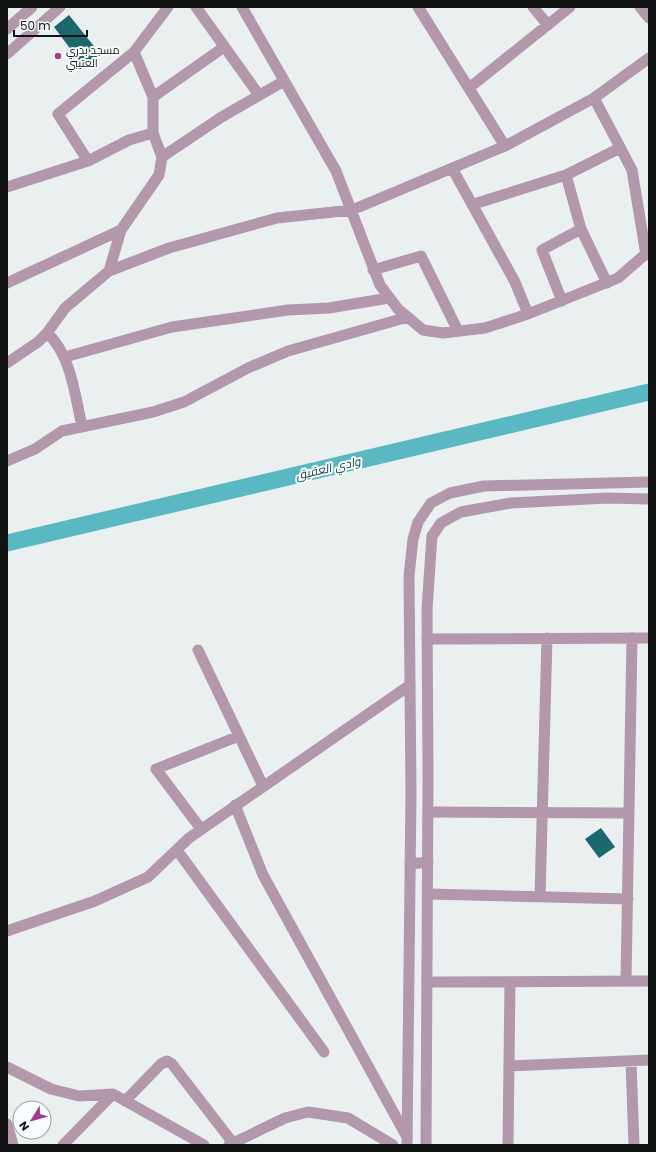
<svg xmlns="http://www.w3.org/2000/svg" width="656" height="1152" font-family="Poppins,Cairo,sans-serif">
<rect width="100%" height="100%" fill="#eaeff0"/>
<g fill="none" stroke-linecap="round" stroke-linejoin="round">
<!-- river -->
<path stroke="#59b8c1" stroke-width="17" d="M7,543l642,-151"/>
</g>
<!-- building -->
<path fill="#1b686f" d="M69,15l32,40 -17,12 -30,-40z
M601,828l14,19 -16,11 -14,-19z"/>
<g fill="none" stroke-linecap="round" stroke-linejoin="round">
<!-- minor -->
<path stroke="#b298aa" stroke-width="11" d="M196,7l63,88
M242,7l94,164 44,114 18,24 25,21 20,3 42,-5 43,-14 90,-36 31,-27
M418,7l87,139
M533,7l15,18
M640,7l9,11
M134,52l19,45v36
M469,88l101,-81
M153,97l71,-50
M594,98l55,-40
M162,157l58,-39 64,-37
M88,161l-30,-47 76,-62 34,-45
M452,168l63,114 13,32
M566,175l15,54 26,54
M7,187l81,-26 41,-21 24,-7 9,24 -3,18 -38,55 -12,41 -44,37 -18,25 -9,9 -31,21
M474,204l92,-29 54,-27
M373,270l48,-14 37,75
M109,271l60,-23 108,-30 75,-8 153,-64 89,-48 38,72 14,85
M7,283l114,-53
M562,301l-20,-51 39,-21
M47,333c24,21 28,63 35,93
M65,357l107,-30 116,-17 41,-2 60,-10
M7,461l28,-12 27,-18 91,-19 31,-10 64,-34 40,-17 120,-34
M427,639l222,-1
M198,650l65,136
M235,805l28,70 144,262
M428,812l201,1
M201,829l-45,-60 83,-33
M177,850l147,202
M410,864l18,-2
M428,894l200,5
M540,897l7,-259
M7,931l88,-30 53,-24 41,-39 221,-153
M626,981l6,-343
M427,982l222,-1
M631,1061l3,84
M509,1066l140,-6
M7,1067l44,22 28,7 34,-2 91,51
M125,1101l36,-37 6,-3 5,3 61,79
M7,1124l6,21
M63,1145l50,-51
M229,1145l56,-27 23,-6 40,6 45,27
M508,1145l2,-163"/>
<!-- tertiary -->
<path stroke="#b298aa" stroke-width="11" d="M7,29l25,-22
M7,54l53,-47
M407,1145l4,-353 -2,-216 4,-37 5,-17 13,-19 19,-10 34,-7 165,-4
M426,1145l2,-368 -1,-168 5,-73 9,-13 20,-11 50,-9 97,-5 41,1"/>
</g>
<!-- markers -->
<circle fill="#a73691" stroke="#f7fdfd" stroke-width="1.5" cx="58" cy="56" r="4"/>
<g text-anchor="middle" dominant-baseline="central" stroke-width="4" stroke-linejoin="round" paint-order="stroke">
<!-- poi labels -->
<g font-size="11" fill="#111313" stroke="#f7fdfd" text-anchor="start">
<text x="66" y="50">مسجد بدري<tspan x="66" dy="13">العتيبي</tspan></text>
</g>
<!-- water labels -->
<g font-size="12" font-style="italic" fill="#154145" stroke="#f7fdfd">
<text transform="translate(328 468) rotate(-13)">وادي العقيق</text>
</g>
</g>
<!-- border -->
<rect width="656" height="1152" fill="none" stroke="#111313" stroke-width="16"/>
<!-- north arrow -->
<g transform="translate(32 1120) rotate(233)"><circle r="19" fill="#f7fdfd" stroke="#9b9f9f"/>
<path d="M0-3L7 15L0 10L-7 15Z" fill="#a73691"/>
<text y="-6" font-size="11" font-weight="bold" text-anchor="middle" fill="#111313">N</text>
</g>
<!-- scale -->
<path d="M14 30v6h73v-6" fill="none" stroke="#111313" stroke-width="2"/>
<text x="20" y="30" font-size="12" fill="#111313" stroke="#f7fdfd" stroke-width="3" paint-order="stroke">50 m</text>
</svg>
